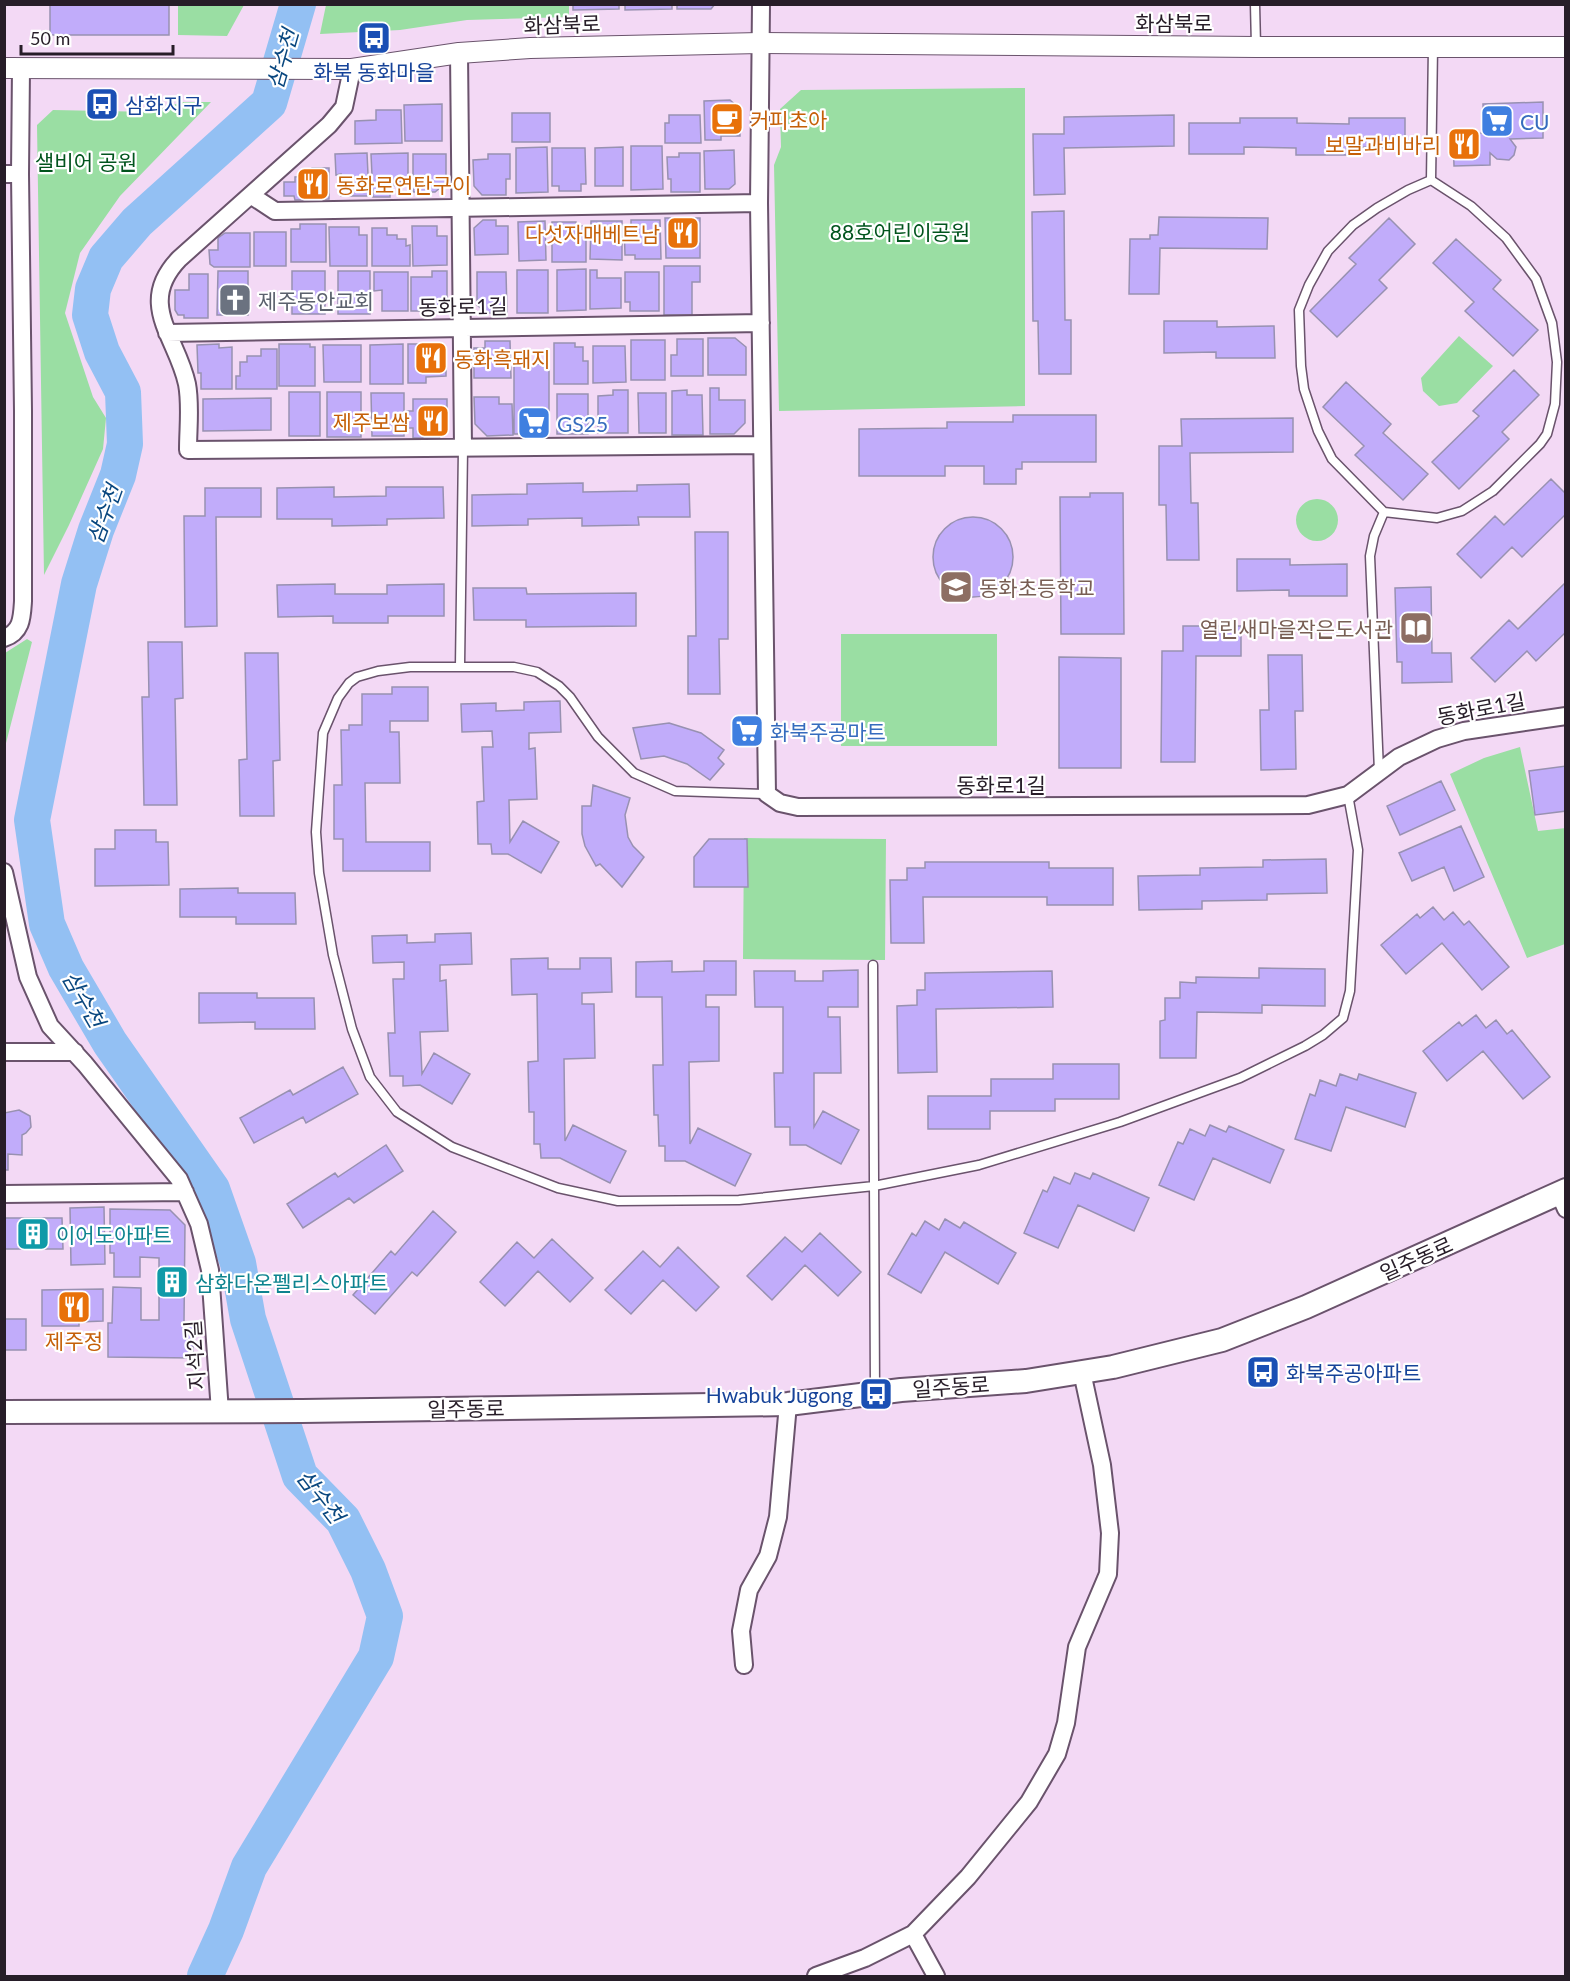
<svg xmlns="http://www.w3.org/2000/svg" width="1570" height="1981" font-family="Lato,'Noto Sans KR',sans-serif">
<rect width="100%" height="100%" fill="#f3d9f5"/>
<!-- green -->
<path fill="#9adea3" d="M178,5v-1l66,1 -17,31 -49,-1z
M326,5h243v12l-102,3 -67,10 -80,4z
M1025,88v318l-246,5 -5,-246 7,-18 -1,-38 21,-19z
M182,102h29l-91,94 -40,57 -15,60 28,84 13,21 -3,31 -34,76 -25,50 -7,-450 16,-15 99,2z
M1459,336l34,30 -36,37 -18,3 -16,-15 -2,-13z
M1296 520a21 21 0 1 1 42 0a21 21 0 1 1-42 0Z
M841,634h156v112h-156z
M27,639l5,3 -27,105v-94z
M1520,747l18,84 28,-3 -1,116 -38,14 -77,-184 34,-16z
M744,838l142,1 -1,121 -142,-1z"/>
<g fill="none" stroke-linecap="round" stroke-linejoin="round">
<!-- river -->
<path stroke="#93c0f3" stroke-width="36" d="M205,1976l21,-46 23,-63 127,-210 9,-41 -17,-46 -25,-50 -43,-44 -52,-157 -10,-56 -26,-74 -102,-146 -44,-75 -19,-44 -15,-104 47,-236 17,-54 22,-55 7,-31 -2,-52 -21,-40 -12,-37 3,-26 13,-31 31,-36 132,-119 29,-99"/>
</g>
<!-- building -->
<path fill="#c1acfa" stroke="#9891b1" stroke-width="1.5" d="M50,4h119v31h-119z
M573,4h46v5l-46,1z
M625,4h47v5l-47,1z
M677,4h38l-4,5h-34z
M730,100l9,8 1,28h-19v4h-16l-1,-39z
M1543,102v36l-33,1 6,8 -2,8 -5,5 -12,-1 -7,-6v12l-36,1 -1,-32 31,-1 -1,-29z
M442,104v37h-37l-1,-36z
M376,110h25l1,33 -47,1v-23l21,-1z
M512,113h38v29h-38z
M669,115h31l1,28h-36v-20h4z
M1174,115v31l-110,2 1,46 -31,1 -1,-61h31v-17z
M1240,118h57v5l52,1v-6h56v30l-53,-1v8h-56v-7l-52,-1v7h-55v-31h51z
M631,146h31l1,43 -32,1z
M547,147l1,45 -32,1v-45z
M623,147v39h-28v-38z
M552,148h33l1,36h-5v7h-22v-5h-7z
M734,150l1,34 -6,5h-24l-1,-38z
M367,153l2,43h-28v-22l-5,1 -1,-21z
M408,153v27l-8,1v4l-10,1v11h-17l-2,-43z
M679,153h21v39h-29v-13h-3l-1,-22h12z
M413,154h33v29l-11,9h-22z
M488,154h22v25h-4v16h-24l-8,-9 -1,-26 15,-1z
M312,168h17v31l-34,1 -1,-4h-10v-14h11v-5l17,-1z
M1064,211l1,109h6v54h-32l-1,-53h-5l-1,-109z
M1159,217l109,1 -1,31 -107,-1 -1,46h-30l1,-55h20v-4h8z
M665,218h35v40h-34z
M1389,218l26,26 -36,36 8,8 -50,49 -27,-26 46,-47 -7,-6z
M483,220h13v6h12v28l-33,1 -1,-27z
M631,220h29l1,39h-26v-4h-10l-1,-30h7z
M545,221l1,39 -27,1 -1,-39z
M591,221h31v39l-32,-1z
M552,222h24v4h10v36h-34z
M300,224h26v38h-35v-33h9z
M412,226h25v10h10v29l-34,1z
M329,227h30v8h8v31h-37z
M372,228h15v7h10v4h9v7l4,-1v21h-38z
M254,232h32v34h-32z
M225,233h25v34h-36l-4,-3 -1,-14h9v-12z
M1456,239l45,41 -8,9 45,41 -25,26 -48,-45 9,-9 -41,-39z
M664,266h36v16h-8v33h-28z
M586,269v41l-29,1v-41z
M517,270h31v43h-31z
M590,270h7v8h24v30l-31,1z
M218,271h30v44h-31z
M292,271h33v43h-33z
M338,271h32v43h-32z
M432,271h15v30l-11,10h-25v-34h21z
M374,272h34v39h-26v-21l-8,1z
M477,272h29l1,41h-21l-9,-8z
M625,272h34v39h-29v-9h-5z
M189,274h19v44h-24v-3h-6l-3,-5v-20h14z
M1164,321h53v6l57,-1 1,32h-59v-6l-52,1z
M708,338h27l11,9v28h-38z
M677,339h26v37h-32v-21h6z
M631,340h34v40h-34z
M485,341h25l1,37h-37v-30h11z
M554,343h21v4h8v14h5v23h-34z
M219,344v4l13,-1v42h-31v-16h-3l-1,-28z
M279,344h31v3h5v39h-36z
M403,344v40h-33v-39z
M408,344h28l10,9v23l-20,1v6h-18z
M323,345h38v37h-37z
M593,346h32l1,36 -33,1z
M261,349h16v40h-41v-13h4v-14h7v-6h14z
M514,364h35v70h-35z
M1514,370l25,25 -37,37 7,7 -50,50 -27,-27 47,-46 -6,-5z
M1346,382l45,42 -8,9 45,41 -25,26 -48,-45 9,-9 -41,-39z
M710,388h9v12h26v23l-11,11h-24z
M613,390h15v43h-30v-37l15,-1z
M687,390v5h15l1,40h-31v-44z
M289,392h31v44h-31z
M327,392h34v45h-34z
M371,393h33v43h-32z
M638,393h28v40h-27z
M557,394h31v40h-31z
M474,397h25v7h13l1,31 -26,1 -12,-12z
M271,398v32l-68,1v-32z
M413,399h34v28l-8,11h-26v-10h-6v-17h6z
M1013,415h83v47h-74v7h-6v15h-32v-18h-39v10h-86v-47l88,-1v-6h66z
M1293,418v34l-103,1 1,50h7l1,57h-32l-1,-55h-7v-59h23l-1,-27z
M1551,479l15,15v20l-44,43 -10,-10 -31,31 -24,-24 38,-38 9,9z
M583,483v9l54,-1v-6l52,-1 1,33h-52l1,8 -57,1v-8l-54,1v6l-56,1v-31l55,-1v-10z
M334,487v10l52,-1v-9h57l1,31 -57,1v6l-55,1v-7h-55v-31z
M205,488h56v29h-45l1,109 -32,1 -1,-111h21z
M1090,493h33l1,141h-63l-1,-137h30z
M933 557a40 40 0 1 1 80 0a40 40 0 1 1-80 0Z
M695,532h33v107h-9l1,55h-32v-58h8z
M1237,559h53v6l57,-1v32h-58v-6l-52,1z
M1565,583l1,49 -30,29 -9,-10 -32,31 -24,-24 38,-38 9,9z
M335,584v10h52v-9l57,-1v32h-56v7h-55v-7l-55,1 -1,-32z
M1431,587l1,66h19l1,29 -50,1v-21h-5l-2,-74z
M473,588h53l1,6 109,-1v33l-110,1v-7h-52z
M1183,626h58v30h-45l-1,106h-34l1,-111h21z
M148,642h34l1,56 -8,1 2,106h-33l-2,-108h7z
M245,653h33l2,107 -7,1 1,55h-34l-1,-56 8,-1z
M1268,655h34l1,56h-8l1,58 -35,1 -1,-60h9z
M1059,657l62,1v110h-62z
M392,687h36v34h-38v11h9l1,51h-35l1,59h64v29h-87v-32h-9v-54h8l-1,-55h8v-5h13v-31h30z
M560,701l1,31 -32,1v16l6,-1 2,51 -28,1 1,42 13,-21 36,21 -18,31 -33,-19h-16l-1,-10h-13l-1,-42 7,-1 -2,-54h11l-1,-16 -30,1 -1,-28 35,-1v8l28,-1v-8z
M669,723l32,10 23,17 -6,8 6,6 -14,16 -23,-16 -23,-8 -23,3 -8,-31z
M1566,766v45l-31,4 -6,-44z
M1441,781l14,29 -55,25 -13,-29z
M593,785l37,13 -5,17 3,22 5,9 11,11 -22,30 -22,-23 -4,2 -11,-20 -3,-12v-28h9z
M1461,826l23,51 -30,14 -10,-24 -32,14 -13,-28z
M115,830h41v12h12l1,43 -74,1v-37h20z
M709,839h38l1,48h-54v-30z
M1326,859l1,34 -60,1v6l-65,1v8l-63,1 -1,-34 62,-1v-7l63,-1v-7z
M925,862h124v6h64v37h-66v-8h-124l1,46h-33l-1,-63h17v-12h18z
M238,888v5h57l1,31h-60v-7h-56v-28z
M1433,907l11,13 9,-8 11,13 5,-4 40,46 -27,23 -40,-47 -36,31 -25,-29 36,-31 3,4z
M471,933l1,31 -32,1v16l6,-1 2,51 -28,1 2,42 12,-21 36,21 -18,30 -32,-19 -17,1v-10h-13l-2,-43h7l-2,-54h11v-17l-31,1 -1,-27 35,-1v8l28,-1v-8z
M548,958v11h32v-11h31l1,34 -30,1v11h12l1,54 -31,1 1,82 8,-16 53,26 -16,32 -50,-25h-19l-1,-14h-6v-32h-5l-1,-50 10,-1 -1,-67 -25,1 -1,-36z
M672,961v11l32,-1v-10h32v34h-30v12h13v54l-30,1 1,82 8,-16 53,26 -16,32 -50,-25h-20v-15h-6l-1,-31h-4l-1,-50h10l-1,-68h-26v-35z
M1259,968l66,1v37l-63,-1v8l-65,-1 -1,46h-36v-37l5,-1v-22h15v-16l16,1v-6l63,1z
M858,970v37h-30v10h12l1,56h-27v54l9,-16 36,19 -18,34 -35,-19h-16v-18h-15l-1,-54h9v-66h-28l-1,-36h41v10h28v-10z
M1052,971l1,36 -117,2 1,63 -39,1 -1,-67 20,-1v-15h8v-17z
M199,993h58v5h57l1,31h-60v-7l-56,1z
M1476,1015l10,13 10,-8 11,14 5,-4 38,47 -27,22 -40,-48 -36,30 -24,-30 36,-29 3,4z
M1053,1064h66v35h-64v12h-65v18h-62v-33h63v-17h62z
M343,1067l15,27 -52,29 -3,-6 -49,26 -14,-25 50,-28 3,5z
M1340,1074l17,6 2,-6 57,19 -11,34 -59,-20 -15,44 -36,-12 15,-45 5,2 5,-16 16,6z
M19,1110l11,6 1,11 -5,6 -4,2v20l-14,-1v16h-4v-57z
M1210,1125l16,7 3,-6 55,24 -14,33 -57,-25 -19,42 -35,-15 19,-43 5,2 7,-15 15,7z
M386,1145l17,26 -49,32 -5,-5 -46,30 -16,-24 48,-31 3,4z
M1075,1173l15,6 3,-6 56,25 -15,33 -56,-26 -20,43 -34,-15 19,-43 4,2 7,-15 16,7z
M104,1207l1,57 -34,1 -1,-57z
M110,1209l60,1 15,15 -1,97h9v36l-85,-1v-34h4l1,-36 28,1v32h18v-62l-19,-1v20h-26v-24h-4z
M433,1211l23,21 -39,44 -5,-4 -37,42 -22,-19 38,-44 4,4z
M4,1218h58l1,31h-59z
M945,1219l15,9 4,-6 52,31 -18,31 -53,-32 -24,41 -33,-19 24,-41 4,3 9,-15 14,9z
M820,1233l41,39 -23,24 -33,-31 -33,35 -25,-24 38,-39 17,15z
M552,1239l41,39 -23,24 -32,-31 -33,35 -25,-24 37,-40 17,16z
M678,1247l41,40 -23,24 -33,-31 -32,34 -26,-24 38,-39 17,16z
M103,1289v32l-24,1v4h-37v-36z
M4,1319h22v31h-22z"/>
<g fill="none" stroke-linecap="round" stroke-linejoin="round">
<!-- service casing -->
<g stroke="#6a536c" stroke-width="11">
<path id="service" d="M1255,4l1,42
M1431,180l40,26 35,32 30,41 16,44 5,39 -2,42 -8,30 -7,10 -47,47 -31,20 -25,7 -53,-6 -52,-53 -14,-28 -14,-42 -3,-23 -2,-56 10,-25 19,-34 25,-26 24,-17 31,-18z
M1431,180l2,-133
M460,666l3,-218
M1379,771l-9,-215 4,-20 10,-24
M767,794l-92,-3 -41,-18 -36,-36 -28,-40 -11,-11 -22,-14 -23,-5h-104l-32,4 -21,6 -8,6 -11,15 -15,35 -7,99 3,41 14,82 19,74 18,48 27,35 55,35 106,41 60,13 121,-1 135,-14 105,-21 141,-43 120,-44 65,-32 18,-11 20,-17 7,-27 8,-141 -10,-55
M873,965l2,428"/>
</g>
<!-- minor casing -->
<g stroke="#6a536c" stroke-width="20">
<path id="minor" d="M761,4l-2,199 8,591 13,9 18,4 510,-2 40,-10 51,-38 38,-18 27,-8 102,-15
M459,53l4,395
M352,69l-8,38 -15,18 -150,134c-43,45 -2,78 8,125 4,21 1,44 1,66l574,-5
M4,174h16
M252,196l23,15 484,-8
M167,333l594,-10
M4,638c18,-6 18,-21 19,-37v-190l-3,-237 1,-106
M4,872l24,105 22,49 35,38 94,115 20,45 11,46 10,142
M4,1052h71
M1559,1193l7,16
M4,1194l181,-2
M744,1665l-3,-34 8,-41 19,-34 10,-39 10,-113
M913,1934l23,42
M816,1976l49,-18 48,-24 55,-57 61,-75 28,-48 9,-31 11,-76 31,-73 2,-41 -8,-68 -20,-93"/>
</g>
<!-- tertiary casing -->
<g stroke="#6a536c" stroke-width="22">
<path id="tertiary" d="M4,68l348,1 107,-16 71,-5 230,-5 496,4h310"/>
</g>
<!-- secondary casing -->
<g stroke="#6a536c" stroke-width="26">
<path id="secondary" d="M4,1412l298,-1 486,-7 113,-14 125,-9 87,-14 109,-27 84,-33 260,-117"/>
</g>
<!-- service -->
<use href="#service" stroke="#fff" stroke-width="8"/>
<!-- minor -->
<use href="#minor" stroke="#fff" stroke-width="16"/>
<!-- tertiary -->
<use href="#tertiary" stroke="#fff" stroke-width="20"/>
<!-- secondary -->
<use href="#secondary" stroke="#fff" stroke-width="22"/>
</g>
<!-- icons -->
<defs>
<g id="bus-square" transform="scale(1.725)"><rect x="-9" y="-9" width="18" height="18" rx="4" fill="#1a4fb4" stroke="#fff"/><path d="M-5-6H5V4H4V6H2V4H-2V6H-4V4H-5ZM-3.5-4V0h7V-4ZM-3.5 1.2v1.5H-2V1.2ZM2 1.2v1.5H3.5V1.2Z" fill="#fff"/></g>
<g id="cafe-square" transform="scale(1.725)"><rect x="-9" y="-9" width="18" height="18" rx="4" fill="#e8710a" stroke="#fff"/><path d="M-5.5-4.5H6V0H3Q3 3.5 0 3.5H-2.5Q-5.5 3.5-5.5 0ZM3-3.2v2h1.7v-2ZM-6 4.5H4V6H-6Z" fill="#fff"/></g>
<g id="supermarket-square" transform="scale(1.725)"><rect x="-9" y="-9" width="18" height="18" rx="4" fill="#3f7fe0" stroke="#fff"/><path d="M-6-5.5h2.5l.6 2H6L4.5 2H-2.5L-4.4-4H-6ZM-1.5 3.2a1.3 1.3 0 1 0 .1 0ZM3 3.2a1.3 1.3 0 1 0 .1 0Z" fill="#fff"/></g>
<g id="restaurant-square" transform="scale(1.725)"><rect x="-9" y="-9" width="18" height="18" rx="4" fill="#e8710a" stroke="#fff"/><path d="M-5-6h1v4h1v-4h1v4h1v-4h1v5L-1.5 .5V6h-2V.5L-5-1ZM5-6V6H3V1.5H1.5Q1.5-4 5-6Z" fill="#fff"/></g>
<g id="church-square" transform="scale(1.725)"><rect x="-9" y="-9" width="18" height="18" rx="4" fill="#6b7280" stroke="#fff"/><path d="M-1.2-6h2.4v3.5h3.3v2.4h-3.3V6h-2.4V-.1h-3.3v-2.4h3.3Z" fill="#fff"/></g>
<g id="school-square" transform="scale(1.725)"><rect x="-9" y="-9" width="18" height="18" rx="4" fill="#8d6e63" stroke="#fff"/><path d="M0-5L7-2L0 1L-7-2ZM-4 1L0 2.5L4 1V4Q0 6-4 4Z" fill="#fff"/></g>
<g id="library-square" transform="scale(1.725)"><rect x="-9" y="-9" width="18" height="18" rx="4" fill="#8d6e63" stroke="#fff"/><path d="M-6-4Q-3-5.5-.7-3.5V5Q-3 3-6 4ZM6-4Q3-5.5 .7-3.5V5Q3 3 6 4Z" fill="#fff"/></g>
<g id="building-square" transform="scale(1.725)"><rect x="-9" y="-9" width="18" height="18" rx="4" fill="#0f9aa8" stroke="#fff"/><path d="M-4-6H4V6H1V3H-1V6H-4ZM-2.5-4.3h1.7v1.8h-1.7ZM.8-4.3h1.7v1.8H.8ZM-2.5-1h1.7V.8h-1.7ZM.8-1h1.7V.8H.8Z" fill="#fff"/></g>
</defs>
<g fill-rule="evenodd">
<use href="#bus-square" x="374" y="38"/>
<use href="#bus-square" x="102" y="104"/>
<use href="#cafe-square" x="727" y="119"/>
<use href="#supermarket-square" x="1497" y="121"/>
<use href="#restaurant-square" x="1464" y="144"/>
<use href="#restaurant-square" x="313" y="184"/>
<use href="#restaurant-square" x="683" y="233"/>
<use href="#church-square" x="235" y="300"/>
<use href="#restaurant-square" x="431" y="358"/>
<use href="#restaurant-square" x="433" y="421"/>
<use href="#supermarket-square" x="534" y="423"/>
<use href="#school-square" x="956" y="587"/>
<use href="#library-square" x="1416" y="628"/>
<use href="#supermarket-square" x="747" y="731"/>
<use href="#building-square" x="33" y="1234"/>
<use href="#building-square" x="172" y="1282"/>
<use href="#restaurant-square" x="74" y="1307"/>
<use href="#bus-square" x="1263" y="1372"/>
<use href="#bus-square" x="876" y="1394"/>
</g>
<g text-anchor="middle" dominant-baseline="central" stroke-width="4.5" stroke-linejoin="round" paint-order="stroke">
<!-- street labels -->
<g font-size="21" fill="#271d28" stroke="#fff">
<text x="1174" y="22">화삼북로</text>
<text transform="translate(562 24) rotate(-2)">화삼북로</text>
<text transform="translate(463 306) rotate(-1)">동화로1길</text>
<text transform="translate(1481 708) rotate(-11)">동화로1길</text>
<text x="1001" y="784">동화로1길</text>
<text transform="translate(1416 1258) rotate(-24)">일주동로</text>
<text transform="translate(194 1355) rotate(-94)">지석2길</text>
<text transform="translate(951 1386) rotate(-4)">일주동로</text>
<text transform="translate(466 1408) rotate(-1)">일주동로</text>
</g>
<!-- transit labels -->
<g font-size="21" fill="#164399" stroke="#fff" text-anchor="start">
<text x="374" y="71" text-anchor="middle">화북 동화마을</text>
<text x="125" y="104">삼화지구</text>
<text x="1286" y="1372">화북주공아파트</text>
<text x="853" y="1394" text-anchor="end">Hwabuk Jugong</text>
</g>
<!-- food labels -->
<g font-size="21" fill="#c56008" stroke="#fff" text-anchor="start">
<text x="750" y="119">커피초아</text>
<text x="1441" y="144" text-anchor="end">보말과비바리</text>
<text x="336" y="184">동화로연탄구이</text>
<text x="660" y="233" text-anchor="end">다섯자매베트남</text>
<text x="454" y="358">동화흑돼지</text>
<text x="410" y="421" text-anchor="end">제주보쌈</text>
<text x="74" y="1340" text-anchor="middle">제주정</text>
</g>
<!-- shop labels -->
<g font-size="21" fill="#366cbe" stroke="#fff" text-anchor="start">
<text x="1520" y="121">CU</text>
<text x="557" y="423">GS25</text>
<text x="770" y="731">화북주공마트</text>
</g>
<!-- park labels -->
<g font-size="21" fill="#01541d" stroke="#fff">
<text x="86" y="161">샐비어 공원</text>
<text x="900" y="231">88호어린이공원</text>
</g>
<!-- worship labels -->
<g font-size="21" fill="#5b616d" stroke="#fff" text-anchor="start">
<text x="258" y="300">제주동안교회</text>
</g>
<!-- education labels -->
<g font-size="21" fill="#785e54" stroke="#fff" text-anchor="start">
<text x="979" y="587">동화초등학교</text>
<text x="1393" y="628" text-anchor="end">열린새마을작은도서관</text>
</g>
<!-- culture labels -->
<g font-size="21" fill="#0d838f" stroke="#fff" text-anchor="start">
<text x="56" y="1234">이어도아파트</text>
<text x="195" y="1282">삼화다온펠리스아파트</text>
</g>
<!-- water labels -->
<g font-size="22" font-style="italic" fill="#09477f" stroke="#fff">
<text transform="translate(282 59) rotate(-74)">삼수천</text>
<text transform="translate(104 514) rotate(-70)">삼수천</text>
<text transform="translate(84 999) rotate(60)">삼수천</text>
<text transform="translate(321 1496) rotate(52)">삼수천</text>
</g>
</g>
<!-- border -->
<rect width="1570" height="1981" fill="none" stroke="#271d28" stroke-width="12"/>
<!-- scale -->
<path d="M21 45v9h152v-9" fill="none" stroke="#271d28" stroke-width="3"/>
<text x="30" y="45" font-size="18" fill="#271d28" stroke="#ffffff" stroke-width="4.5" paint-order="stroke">50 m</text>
</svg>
